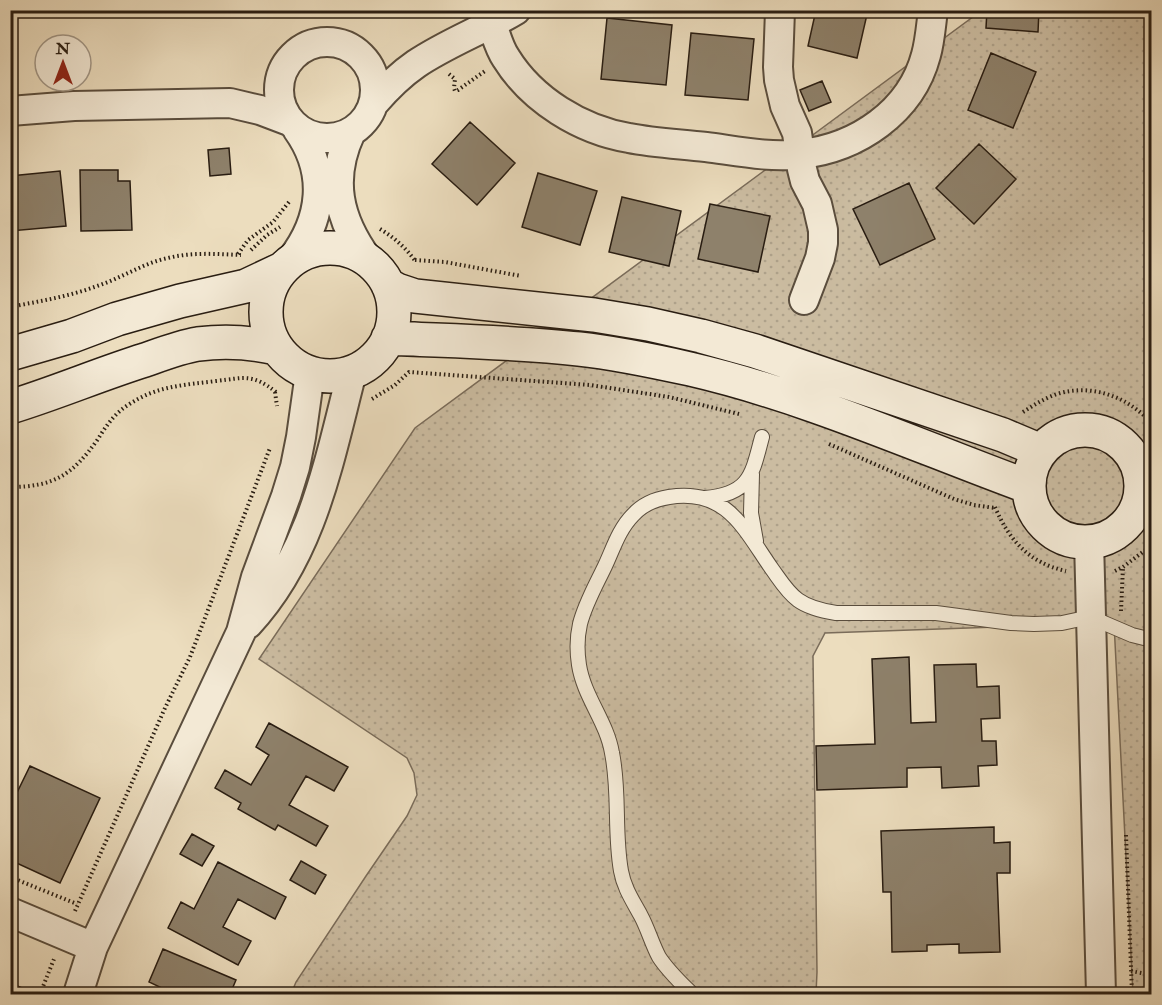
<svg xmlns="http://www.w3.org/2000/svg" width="1162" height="1005" font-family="'IM FELL Double Pica',serif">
<defs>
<pattern id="grass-dots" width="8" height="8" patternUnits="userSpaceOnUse" patternTransform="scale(1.5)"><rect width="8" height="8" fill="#cbbca1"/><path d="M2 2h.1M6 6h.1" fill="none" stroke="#aea18a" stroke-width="1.8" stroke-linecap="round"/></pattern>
</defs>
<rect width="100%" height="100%" fill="#ecddbe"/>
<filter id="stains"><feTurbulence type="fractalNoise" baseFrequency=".00333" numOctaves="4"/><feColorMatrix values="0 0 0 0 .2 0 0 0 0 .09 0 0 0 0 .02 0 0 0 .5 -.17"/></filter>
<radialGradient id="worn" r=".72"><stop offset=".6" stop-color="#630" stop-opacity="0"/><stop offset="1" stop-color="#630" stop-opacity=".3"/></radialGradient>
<!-- grass -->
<path fill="url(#grass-dots)" stroke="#7a6c5a" stroke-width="1.5" d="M981,11h170v983h-18l-19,-371 -289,10 -12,23 4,316 -1,22h-525l5,-12 70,-106 41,-60 10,-21 -3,-22 -7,-15 -148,-99 156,-231z"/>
<!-- building -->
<path fill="#8e816b" stroke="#291d12" stroke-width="1.5" d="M816,10h52l-11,48 -49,-12z
M987,10h52l-1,22 -52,-4z
M607,18l65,7 -6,60 -65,-6z
M691,33l63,6 -6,61 -63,-5z
M991,53l45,19 -23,56 -45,-18z
M822,81l9,21 -22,9 -9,-21z
M470,122l45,41 -38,42 -45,-41z
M979,144l37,35 -42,45 -38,-36z
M229,148l2,26 -21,2 -2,-26z
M80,170h38v11h12l2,49 -51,1z
M60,171l6,55 -56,5v-55z
M538,173l59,18 -17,54 -58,-18z
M909,183l26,56 -55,26 -27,-56z
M622,197l59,14 -12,55 -60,-14z
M710,204l60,12 -12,56 -60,-13z
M909,657l2,66 25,-1 -2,-57 42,-1 1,23 22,-1 1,32 -19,1 1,22h14l1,24 -19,1 1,20 -37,2 -1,-21 -34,1v19l-90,3 -1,-44 59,-2 -3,-85z
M269,723l79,44 -14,24 -28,-15 -17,29 39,21 -12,20 -38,-21 -3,5 -37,-21 3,-6 -26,-15 10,-18 26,15 18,-30 -13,-8z
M30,766l70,32 -40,85 -50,-23v-53z
M994,827v16l16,-1v31h-13l3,79 -41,1v-9l-32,1v6l-35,1 -1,-60h-8l-2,-61z
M192,834l22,12 -12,20 -22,-12z
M301,861l25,14 -11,19 -25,-14z
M218,862l68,35 -11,22 -37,-20 -15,28 28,14 -13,24 -70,-37 13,-26 13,7z
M163,949l73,31 -6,14h-69l3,-5 -15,-7z
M10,983l12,5 -3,6h-9z"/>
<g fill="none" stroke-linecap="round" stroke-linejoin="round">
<!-- lane casing -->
<g stroke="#5a4d3d" stroke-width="16">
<path id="lane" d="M752,474l-1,39 5,28
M705,498c45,-4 47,-23 57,-61
M692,994c-11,-11 -24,-23 -33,-37 -7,-13 -11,-28 -18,-41 -8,-15 -17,-28 -20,-45 -7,-39 -1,-79 -9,-118 -5,-31 -28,-56 -33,-88 -2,-13 -2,-28 1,-41 5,-20 16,-39 25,-58 8,-17 14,-37 28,-51 9,-10 23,-16 36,-18 58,-9 75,32 103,72 8,11 15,23 26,31 11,8 25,11 38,13h100l75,10 23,1 28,-1 28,-6 42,18 20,5"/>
</g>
<!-- street casing -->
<g stroke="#5a4d3d" stroke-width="32">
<path id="street" d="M780,10l-2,57 1,13 6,26 12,27 5,36 3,12 12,23 6,26v13l-3,15 -16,42
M492,24c4,11 7,24 14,34 26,42 75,72 123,80 25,5 51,6 77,9 31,4 64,11 95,7 56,-6 110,-42 125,-99 4,-14 5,-30 7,-45
M279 90a48 48 0 1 1 96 0a48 48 0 1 1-96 0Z
M374,103c13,-15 26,-28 42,-39 31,-21 67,-34 100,-54
M10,111l64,-5 156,-3 30,7 29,11
M351,132c-22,47 -13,87 17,128
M291,260c32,-41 37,-88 6,-131
M1089,541l12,453
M248,624c65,-70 81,-164 104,-252
M10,912l83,35
M78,994l15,-47 148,-315 15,-55 30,-81 9,-29 6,-30 9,-64"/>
</g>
<!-- secondary casing -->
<g stroke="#291d12" stroke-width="36">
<path id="secondary" d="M266 312a64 64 0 1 1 128 0a64 64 0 1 1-128 0Z
M388,285l9,5 18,6 179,19 54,9 53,12 54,15 248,84 38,16
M388,338c64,3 127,4 191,11 37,4 75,12 111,20 117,27 227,77 339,118
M10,354l62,-18 45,-17 63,-18 66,-15 34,-16
M10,407c46,-14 90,-33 135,-47 17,-6 35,-13 53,-16 26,-3 52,-2 78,4
M1029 486a56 56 0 1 1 112 0a56 56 0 1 1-112 0Z"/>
</g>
<!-- path -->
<path stroke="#291d12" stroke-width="4" stroke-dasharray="1.5 3" stroke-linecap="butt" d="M449,74l6,5 -1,9 1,3 3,-1 27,-19
M380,229c15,9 26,19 36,33
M251,250l16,-15 13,-8
M238,254l10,-14 25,-18 16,-20
M415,260l30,2 76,14
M10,307c31,-6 61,-11 90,-22 23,-8 44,-22 68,-27 24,-6 49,-4 73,-3
M275,392l2,14
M372,399l23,-14 14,-13 181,13 79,12 70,17
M1023,412c11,-7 22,-14 34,-18 35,-11 72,3 95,30
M829,444l125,55 20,6 21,3
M10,487c45,0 63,-13 88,-48 8,-13 17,-26 30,-34 28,-19 56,-20 88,-24 28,-3 36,-8 60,11
M995,507c14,33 34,56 71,64
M1115,571l8,-4 29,-22
M1121,611l2,-44
M1126,835l6,159
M10,877l67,27
M75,911l90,-203 25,-51 80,-209
M1131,971l21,4
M40,994l14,-35"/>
<!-- lane -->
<use href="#lane" stroke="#f3e9d5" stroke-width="14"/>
<!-- street -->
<use href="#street" stroke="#f3e9d5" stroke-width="28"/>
<!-- secondary -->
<use href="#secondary" stroke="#f3e9d5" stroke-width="33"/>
</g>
<!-- margin -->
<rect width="1162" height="1005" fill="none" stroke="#ecddbe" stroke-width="36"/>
<rect x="12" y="12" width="1138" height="981" fill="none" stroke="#291d12" stroke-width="3"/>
<rect x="18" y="18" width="1126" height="969" fill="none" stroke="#291d12" stroke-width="1.5"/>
<!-- north arrow -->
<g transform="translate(63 63)"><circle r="28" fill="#f3e9d5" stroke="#a29787" stroke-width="1.5"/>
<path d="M0-4.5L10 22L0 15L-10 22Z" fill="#8f2418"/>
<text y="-9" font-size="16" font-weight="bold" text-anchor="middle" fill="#291d12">N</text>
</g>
<rect width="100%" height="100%" filter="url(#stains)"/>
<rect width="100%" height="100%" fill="url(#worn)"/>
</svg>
